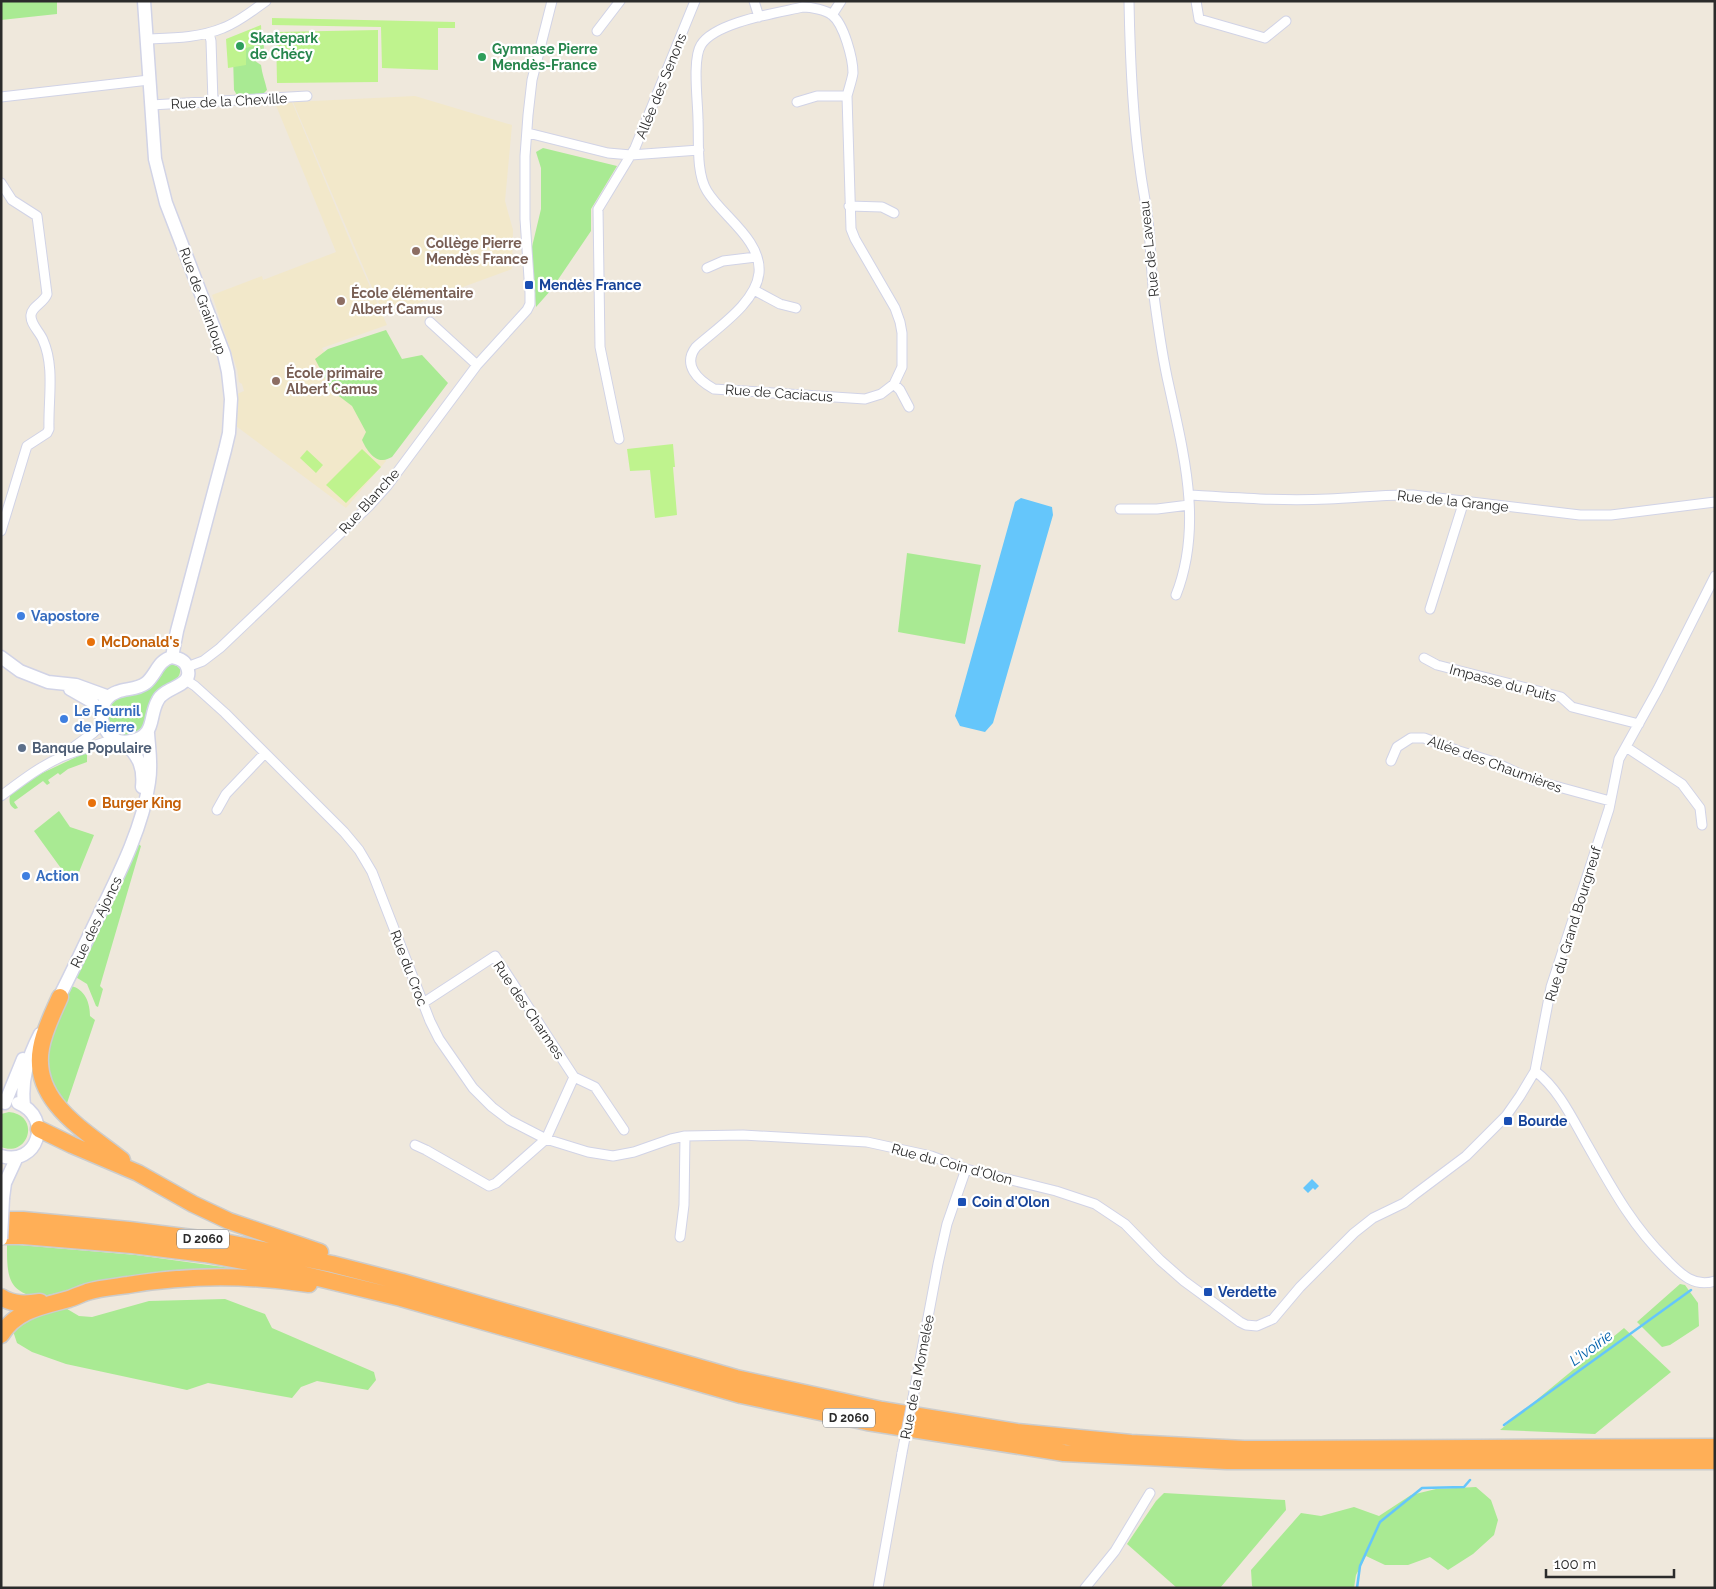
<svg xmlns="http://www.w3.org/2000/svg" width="1716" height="1589" font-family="Raleway,sans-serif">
<rect width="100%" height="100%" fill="#efe8dc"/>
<!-- education -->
<path fill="#f2e8ca" d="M415,96l97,29 -7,76 8,29 -1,39 -128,47 -91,-214z
M292,102l61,146 34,77 -65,23 64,113 -40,47 -110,-82 -1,-31 9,-4 -2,-7 -3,-2 -2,-13 -25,-74 50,-19 1,4 73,-28 -61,-149z"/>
<!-- green -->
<path fill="#a9ea93" d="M1,1h56v13l-56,6z
M259,31l4,4 1,14 -9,12 6,4c1,9 4,16 6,25l-5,5 -24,2 -4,-7 -1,-34z
M543,148l74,18 -26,43v22l-40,59 -15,17 -5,-56 10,-42v-41l-5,-16z
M386,330l16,29 20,-4 26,28 -56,74c-3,1 -6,3 -9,3 -10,1 -18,-13 -21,-20l4,-8 -14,-26 -21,-16 -16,-31 13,-10z
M907,553l74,12 -16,79 -67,-12z
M171,664l6,2 3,3c2,13 -18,16 -26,25 -8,10 -3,25 -11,34 -3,3 -9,6 -13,9 -19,-5 -27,-16 -17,-35 10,-8 23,-6 33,-12 6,-4 11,-8 15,-14 3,-5 4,-9 10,-12z
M87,752v10l-19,7 -8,6 -2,-2 -10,7 2,3 -3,2 -4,-4 -29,21 4,6 -3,1c-6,-4 -6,-7 -5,-14l26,-19z
M59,811l11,16 24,8 -15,37 -8,8 -3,-2 -34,-47z
M137,843l4,3 -41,140 3,3 -5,18 -2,-1 -9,-22 -13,-8z
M71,986c14,3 19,17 19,30l5,4 -30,89 -15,-19 -6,-38z
M9,1112c32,3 20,46 -8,35v-33z
M7,1244l129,11 130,18 -154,8 -73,16c-33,-4 -32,-25 -32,-53z
M1680,1284l5,1 13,18 1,23 -29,19 -8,2 -25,-25z
M225,1299l40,15 7,14 102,44 2,8 -8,10 -51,-9 -16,6 -9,11 -84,-15 -21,7 -121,-26 -34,-12 -15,-9 -4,-12 6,-10 43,-15 17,10 13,1 57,-16z
M1624,1328l47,44 -76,62 -95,-4z
M1476,1487l15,13 7,20 -4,15 -21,19 -25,16 -18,-13 -22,8h-23l-19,-9 -10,19 -2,13h-100l-2,-2 -1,-16 50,-57 20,3 33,-9 25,9 32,-21 25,-6z
M1164,1493l121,7 1,10 -66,78h-43l-50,-44 29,-43z"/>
<!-- pitch -->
<path fill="#bff38e" d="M272,18l183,4v6h-17v42l-56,-2 -1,-41 -109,-2z
M261,25l1,19 -16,4v17l-18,3 -2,-29z
M378,30v52l-101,1 -1,-51z
M673,444l2,23h-2l4,48 -22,3 -5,-48 -20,1 -3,-22z
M362,449l19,18 -35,36 -20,-18z
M307,450l16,15 -7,8 -16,-15z"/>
<!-- water -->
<path fill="#65c6fb" d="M1021,498l31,9 1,8 -60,208 -8,9 -25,-6 -5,-10 60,-214z
M1312,1179l7,7 -4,4 -2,-2 -5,5 -5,-5z"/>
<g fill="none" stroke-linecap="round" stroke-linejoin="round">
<!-- stream -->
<path stroke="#65c6fb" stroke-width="2.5" d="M1504,1425l187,-135
M1357,1588l3,-22 20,-44 42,-34 42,-1 6,-7"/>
<!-- street casing -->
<g stroke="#d1d3e6" stroke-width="11">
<path id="street" d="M754,1l5,16
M1129,1c1,56 3,112 11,167 2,17 6,35 8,52 3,26 3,51 6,76 4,30 8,60 15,90 15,69 34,140 7,209
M1196,1l3,18 66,19 21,-17
M803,7c8,0 23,3 29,8 12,9 21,44 21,58 -1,7 -4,15 -6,23l4,133 4,10 40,69 5,14 2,11v34l-8,17 -13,10 -16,5 -151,-10c-16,-9 -32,-24 -18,-42 21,-19 60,-44 63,-74 3,-33 -37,-57 -52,-82 -11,-18 -8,-49 -9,-71 0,-17 -6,-61 3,-75 14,-23 76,-32 102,-38z
M832,15l9,-14
M597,31l23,-30
M209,33l2,8 2,61
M147,39c25,-1 52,-1 76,-11 16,-6 29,-17 43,-27
M1,97l148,-17
M797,102l20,-6h30
M151,105l156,-9
M528,133l80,20 23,2 68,-5
M1,183l11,17 25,16 10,78c-3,9 -15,12 -16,21 -1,9 9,17 12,25 12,27 5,60 6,89l-2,4 -20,13 -1,3 -25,82
M849,206l33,1 12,6
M707,268l16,-7 33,-4
M754,290l26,14 16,4
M430,322l47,43
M894,384l6,6 9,17
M619,439l-19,-92 -2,-138 37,-61 60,-147
M1189,495c47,3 93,6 139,4 29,-1 57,-5 85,-4l167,20h31l104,-13
M1120,509h37l32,-4
M1430,609l34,-108
M1424,658l13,7 124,32 11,10 67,17
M187,667l16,-6 17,-13 149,-142 18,-20 90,-121 50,-55 3,-6v-11l-5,-74v-63l3,-41 4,-35 20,-79
M186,680l9,6 30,27 119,119 15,18 13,22 58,149 9,18 34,49 19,19 17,13 37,19 42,13 25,4 21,-4 37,-13 14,-3 58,-1 124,7 64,14 35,13 90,22 39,13 30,20 35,36 24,21 56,41 6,3 11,1 16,-7 27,-32 54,-54 19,-15 31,-15 10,-8 52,-39 40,-40 14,-20 15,-25 16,-84 58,-178 10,-50 39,-70 57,-113
M1626,747l56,37 18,24 2,17
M67,752l26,-19 9,-9
M1391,761l6,-14 14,-9h13l32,12 38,12 39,18 77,21
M1,796c19,-14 38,-29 60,-39 16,-7 35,-11 52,-18
M217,810l9,-16 39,-41
M1535,1071c24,18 38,49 53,75 24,42 43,78 78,113 14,14 27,29 49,22
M574,1077l21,10 29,43
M415,1145l11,5 63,36 7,-3 50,-44 28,-62 -79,-121 -72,47
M680,1237l4,-32 1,-69
M914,1392l24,-128 9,-40 19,-55
M878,1588l24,-135
M1085,1588l30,-37 35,-58"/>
</g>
<!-- secondary casing -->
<g stroke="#d1d3e6" stroke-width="15">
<path id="secondary" d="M144,1l11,158 11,44 58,151 4,18 3,27 -2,34 -4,17 -48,181 -5,26
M1,657l19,14 28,11 28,3 33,12
M172,657c6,1 13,3 15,10 8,20 -22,19 -29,33 -10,17 -1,35 -27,41 -10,2 -17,0 -23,-8 -11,-13 -8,-35 9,-41 9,-4 20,-2 29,-9 10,-8 12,-23 26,-26z
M70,689l21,12 10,12
M125,743c14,14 19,24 17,44
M55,1005c15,-28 28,-57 42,-86 20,-41 46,-91 52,-137 3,-17 0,-33 -1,-49
M5,1103l18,-44
M24,1106c-3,-27 4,-49 16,-72
M1,1156c36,11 53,-38 17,-53
M3,1198l2,-15 12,-26"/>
</g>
<!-- highway casing -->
<g stroke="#ccc" stroke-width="19">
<path id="highway" d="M60,997c-7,16 -16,33 -19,51 -10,54 45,83 81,112
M39,1129l33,16 66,28 55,31 36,17 91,31
M1,1220h22l106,10 95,12 108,22 70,18 334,96 146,32 135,22 114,11 113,6 471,-2
M1,1236h22l109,9 73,9 55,10 141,34 340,97 126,27 197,31 163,8h488
M1,1297c12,8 26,7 39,5
M1,1335c15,-25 42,-29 68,-36 6,-2 12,-5 18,-7 13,-4 27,-5 41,-7 60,-10 121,-10 181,-1"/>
</g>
<!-- street -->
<use href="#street" stroke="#fff" stroke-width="9"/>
<!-- secondary -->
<use href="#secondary" stroke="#fff" stroke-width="12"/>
<!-- highway -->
<use href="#highway" stroke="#ffaf57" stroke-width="16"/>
<!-- street-bridge casing -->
<g stroke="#d1d3e6" stroke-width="11" stroke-linecap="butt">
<path id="street-bridge" d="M902,1453l12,-61"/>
</g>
<!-- secondary-bridge casing -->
<g stroke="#d1d3e6" stroke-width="15" stroke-linecap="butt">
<path id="secondary-bridge" d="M1,1239l2,-41"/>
</g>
<!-- street-bridge -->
<use href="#street-bridge" stroke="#fff" stroke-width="9"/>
<!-- secondary-bridge -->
<use href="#secondary-bridge" stroke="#fff" stroke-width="12"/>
</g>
<!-- markers -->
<g fill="#2e9e5b" stroke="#fff" stroke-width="2">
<circle cx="240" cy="46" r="5"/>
<circle cx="482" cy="57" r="5"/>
</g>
<g fill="#8d6e63" stroke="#fff" stroke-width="2">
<circle cx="416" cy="251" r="5"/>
<circle cx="341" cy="301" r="5"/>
<circle cx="276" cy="381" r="5"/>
</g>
<g fill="#1a4fb4" stroke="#fff" stroke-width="2">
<rect x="524" y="280" width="10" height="10" rx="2.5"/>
<rect x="1503" y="1116" width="10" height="10" rx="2.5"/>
<rect x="957" y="1197" width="10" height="10" rx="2.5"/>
<rect x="1203" y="1287" width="10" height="10" rx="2.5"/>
</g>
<g fill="#3f7fe0" stroke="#fff" stroke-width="2">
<circle cx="21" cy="616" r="5"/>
<circle cx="64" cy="719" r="5"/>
<circle cx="26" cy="876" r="5"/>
</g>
<g fill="#e8710a" stroke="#fff" stroke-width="2">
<circle cx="91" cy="642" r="5"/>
<circle cx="92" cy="803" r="5"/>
</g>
<circle fill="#5c6f8a" stroke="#fff" stroke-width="2" cx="22" cy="748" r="5"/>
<g text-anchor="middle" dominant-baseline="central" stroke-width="4.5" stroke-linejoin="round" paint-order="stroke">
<!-- shield labels -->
<g fill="#fff" stroke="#6b6b6b" stroke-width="1">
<rect x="177" y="1229.5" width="52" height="19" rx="4"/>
<rect x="823" y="1408.5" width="52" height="19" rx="4"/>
</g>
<g font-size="12" font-weight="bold" fill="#2b2b2b">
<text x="203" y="1239">D 2060</text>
<text x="849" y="1418">D 2060</text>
</g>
<!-- leisure labels -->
<g font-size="14" font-weight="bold" fill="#27864d" stroke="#fff" text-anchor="start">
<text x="250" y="38">Skatepark<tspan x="250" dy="16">de Chécy</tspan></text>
<text x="492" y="49">Gymnase Pierre<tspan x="492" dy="16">Mendès-France</tspan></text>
</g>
<!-- street labels -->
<g font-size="14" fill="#2b2b2b" stroke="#fff">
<text transform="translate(661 86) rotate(-68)">Allée des Senons</text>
<text transform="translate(229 101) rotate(-3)">Rue de la Cheville</text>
<text transform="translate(1149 249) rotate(-96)">Rue de Laveau</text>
<text transform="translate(203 301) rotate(70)">Rue de Grainloup</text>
<text transform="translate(779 393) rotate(4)">Rue de Caciacus</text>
<text transform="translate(369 501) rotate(-48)">Rue Blanche</text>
<text transform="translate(1453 501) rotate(6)">Rue de la Grange</text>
<text transform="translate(1503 683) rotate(15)">Impasse du Puits</text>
<text transform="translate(1495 764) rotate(20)">Allée des Chaumières</text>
<text transform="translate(96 922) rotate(-64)">Rue des Ajoncs</text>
<text transform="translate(1573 924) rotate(-73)">Rue du Grand Bourgneuf</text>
<text transform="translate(409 968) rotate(69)">Rue du Croc</text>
<text transform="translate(529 1010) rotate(56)">Rue des Charmes</text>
<text transform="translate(952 1164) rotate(15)">Rue du Coin d'Olon</text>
<text transform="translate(917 1377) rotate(-79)">Rue de la Momelée</text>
</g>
<!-- education labels -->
<g font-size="14" font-weight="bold" fill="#785e54" stroke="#fff" text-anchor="start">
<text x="426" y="243">Collège Pierre<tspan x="426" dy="16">Mendès France</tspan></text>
<text x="351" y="293">École élémentaire<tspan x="351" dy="16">Albert Camus</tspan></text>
<text x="286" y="373">École primaire<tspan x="286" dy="16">Albert Camus</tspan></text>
</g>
<!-- transit labels -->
<g font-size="14" font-weight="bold" fill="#164399" stroke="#fff" text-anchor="start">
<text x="539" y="285">Mendès France</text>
<text x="1518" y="1121">Bourde</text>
<text x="972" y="1202">Coin d'Olon</text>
<text x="1218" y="1292">Verdette</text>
</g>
<!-- shop labels -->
<g font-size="14" font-weight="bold" fill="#366cbe" stroke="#fff" text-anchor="start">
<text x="31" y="616">Vapostore</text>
<text x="74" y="711">Le Fournil<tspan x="74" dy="16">de Pierre</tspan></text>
<text x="36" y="876">Action</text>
</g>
<!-- food labels -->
<g font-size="14" font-weight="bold" fill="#c56008" stroke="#fff" text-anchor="start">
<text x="101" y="642">McDonald's</text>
<text x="102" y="803">Burger King</text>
</g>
<!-- service labels -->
<g font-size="14" font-weight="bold" fill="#4e5e75" stroke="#fff" text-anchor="start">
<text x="32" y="748">Banque Populaire</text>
</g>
<!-- water labels -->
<g font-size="15" font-style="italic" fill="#0061ab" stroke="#fff">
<text transform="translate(1591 1348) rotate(-36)">L'Ivoirie</text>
</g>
</g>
<!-- border -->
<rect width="1716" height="1589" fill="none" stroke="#2b2b2b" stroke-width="5"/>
<!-- scale -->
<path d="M1546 1569v8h128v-8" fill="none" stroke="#2b2b2b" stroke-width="2.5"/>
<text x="1554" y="1569" font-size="15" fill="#2b2b2b" stroke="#ffffff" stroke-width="4" paint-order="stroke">100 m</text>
</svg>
